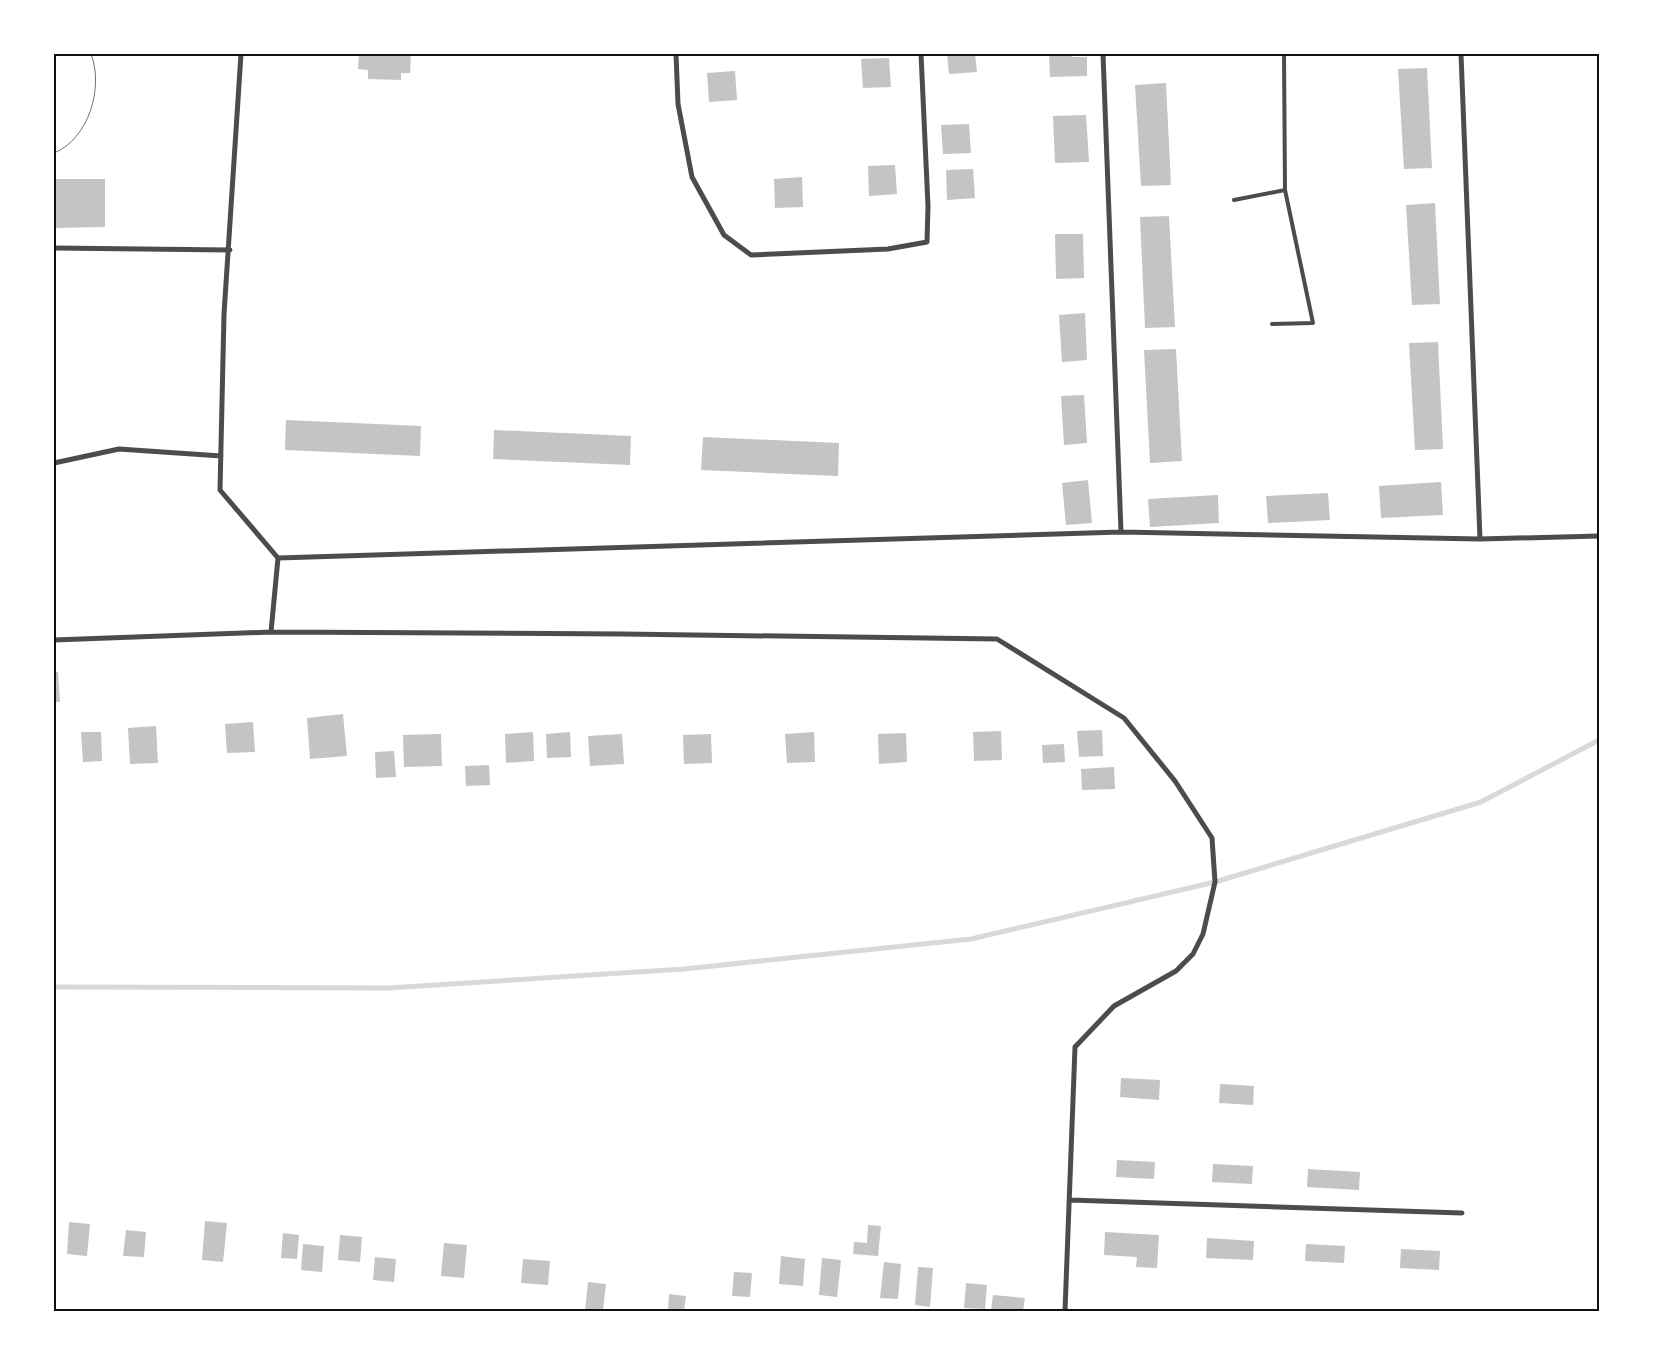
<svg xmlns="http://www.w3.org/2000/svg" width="1653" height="1365" font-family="'DejaVu Sans',sans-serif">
<rect width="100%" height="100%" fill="#fff"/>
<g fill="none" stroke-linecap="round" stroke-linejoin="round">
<!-- stream -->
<path stroke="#d9d9d9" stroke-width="5" d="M54,987l334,1 296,-19 287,-30 244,-57 266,-80 118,-62"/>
</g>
<!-- building -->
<path fill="#c4c4c4" d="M359,54h52l-1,19h-9v7l-33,-1v-9l-10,-1z
M947,54h28l2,18 -28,2z
M1049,54h23v3h15v19l-37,1z
M889,58l2,29 -28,1 -2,-29z
M1427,68l5,100 -28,1 -6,-100z
M735,71l2,29 -28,2 -2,-29z
M1166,83l5,102 -30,1 -6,-101z
M1086,115l3,47 -34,1 -2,-47z
M969,124l2,29 -28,1 -2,-29z
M895,165l2,29 -28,2 -1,-30z
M973,169l2,29 -28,2 -1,-30z
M802,177l1,30 -28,1 -1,-29z
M54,179h51v48l-51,1z
M1435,203l5,101 -28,1 -6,-100z
M1169,216l6,111 -30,1 -5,-111z
M1055,234h28l1,44 -28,1z
M1085,313l2,47 -25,2 -3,-47z
M1438,342l5,107 -28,1 -6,-107z
M1176,349l6,112 -32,2 -6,-113z
M1084,395l3,48 -23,2 -3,-49z
M286,420l135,6 -1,30 -135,-6z
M494,430l137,6 -1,29 -137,-6z
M703,437l136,6 -1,33 -137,-6z
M1088,480l4,43 -26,2 -4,-42z
M1441,482l2,33 -62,3 -2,-32z
M1328,493l2,27 -62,3 -2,-27z
M1218,495l1,28 -69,4 -2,-28z
M54,672h4l2,30h-6z
M343,714l4,42 -37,3 -3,-41z
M253,722l2,30 -28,1 -2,-29z
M156,726l2,37 -28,1 -2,-36z
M1102,730l1,26 -24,1 -2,-26z
M1001,731l1,29 -28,1 -1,-29z
M81,732h20l1,29 -19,1z
M533,732l1,29 -28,2 -1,-29z
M570,732l1,25 -24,1 -1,-24z
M814,732l1,30 -28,1 -2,-29z
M906,733l1,29 -28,2 -1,-30z
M441,734l1,32 -38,1 -1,-32z
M622,734l2,30 -34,2 -2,-30z
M711,734l1,29 -28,1 -1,-29z
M1064,744l1,18 -22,1 -1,-18z
M394,751l2,26 -20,1 -1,-26z
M489,765l1,20 -24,1 -1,-20z
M1114,767l1,22 -33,1 -1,-21z
M1121,1078l39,2 -1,20 -39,-3z
M1220,1084l34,2 -1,19 -34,-2z
M1117,1160l38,2 -1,17 -38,-2z
M1213,1164l40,2 -1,18 -40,-2z
M1308,1169l52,3 -1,18 -52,-3z
M205,1221l22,2 -4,39 -21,-2z
M69,1222l21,2 -3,32 -20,-2z
M868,1225l13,1 -3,30 -25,-2 1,-12 13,1z
M126,1230l20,2 -2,25 -21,-1z
M1105,1232l54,3 -2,33 -21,-1 1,-10 -33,-2z
M283,1233l16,2 -2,24 -16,-1z
M340,1235l22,2 -2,25 -22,-2z
M1207,1238l47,3 -1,19 -47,-2z
M444,1243l23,2 -3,33 -23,-2z
M303,1244l21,2 -2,26 -21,-2z
M1306,1244l39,2 -1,17 -39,-2z
M1401,1249l39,2 -1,19 -39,-2z
M781,1256l24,3 -2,27 -24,-2z
M375,1257l21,2 -2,23 -21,-2z
M822,1258l19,2 -4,37 -18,-2z
M523,1259l27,2 -2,24 -27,-2z
M884,1262l17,2 -3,35 -18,-1z
M918,1267l15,1 -3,39 -15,-2z
M734,1272l18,1 -2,24 -18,-1z
M588,1282l18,2 -3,27h-18z
M966,1283l21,2 -2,24 -21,-1z
M669,1294l17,2 -2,15h-16z
M993,1295l32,3 -2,13h-32z"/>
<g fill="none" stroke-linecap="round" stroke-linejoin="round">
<!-- service -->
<path stroke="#4c4c4c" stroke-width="4" d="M1234,200l51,-10
M1272,324l41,-1 -28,-133 -1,-136"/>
<!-- minor -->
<path stroke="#4c4c4c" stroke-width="5" d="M241,54l-17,260 -4,176 58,68
M676,54l2,50 14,73 32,58 27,20 137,-6 39,-7 1,-36 -7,-152
M1103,54l18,478
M1461,54l19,485
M54,248l176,2
M54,463l65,-14 102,7
M271,632l7,-74 843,-26 359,7 119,-3
M54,640l217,-8 352,2 374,5 127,79 51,63 37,57 3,44 -12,52 -10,20 -17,17 -62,35 -39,41 -10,264
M1070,1200l392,13"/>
<!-- tram -->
<path stroke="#707070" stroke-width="1" d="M54,153c35,-14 50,-66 37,-99"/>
</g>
<!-- border -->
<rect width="1653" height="1365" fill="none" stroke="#ffffff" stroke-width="110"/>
<rect x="55" y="55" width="1543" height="1255" fill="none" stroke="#111" stroke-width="2"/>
</svg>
